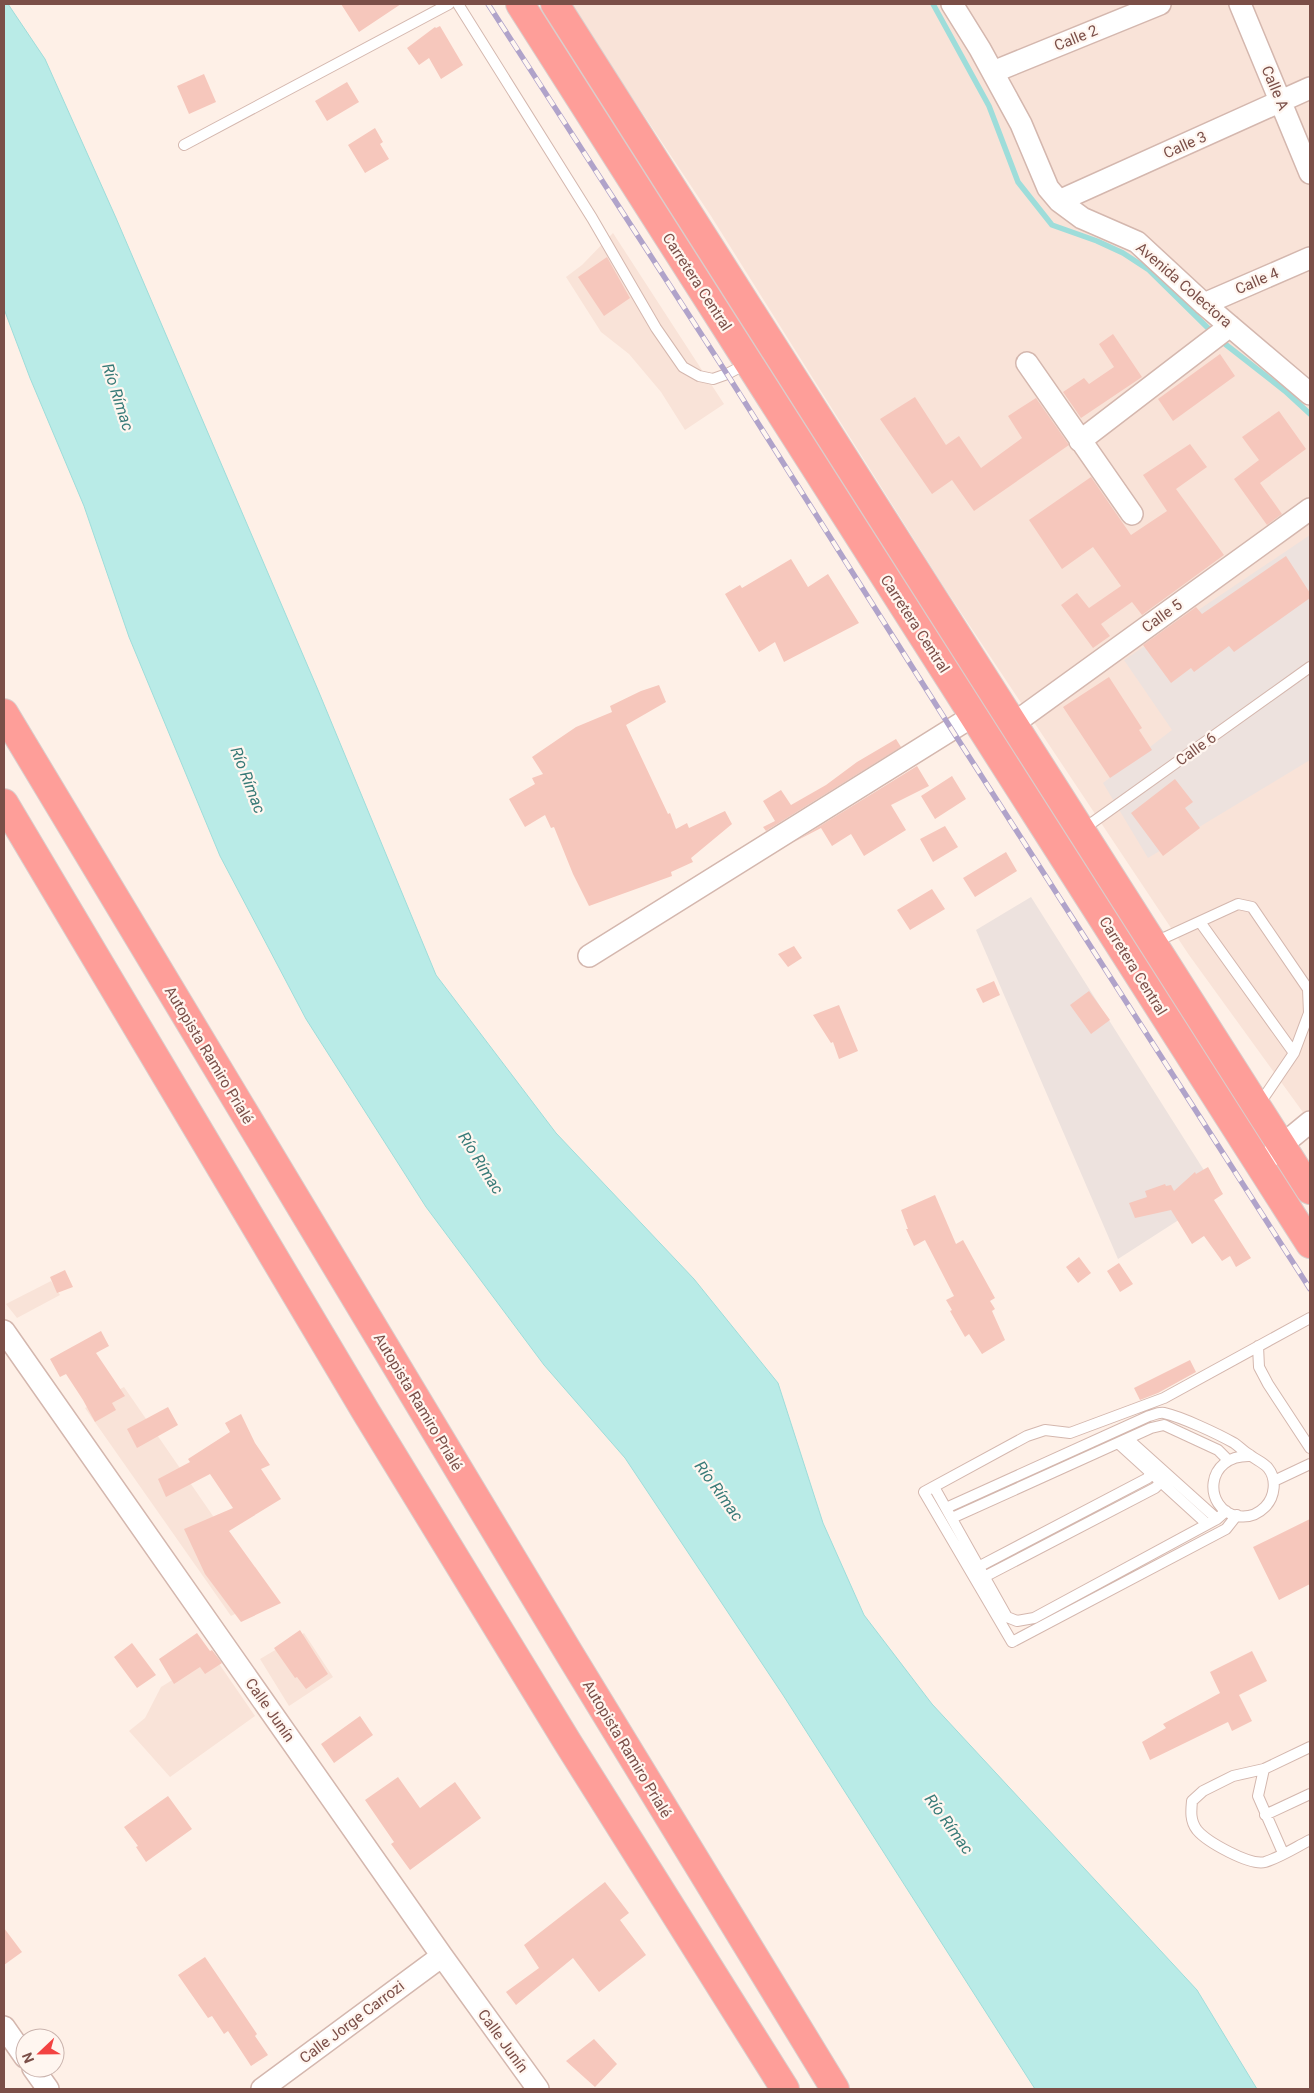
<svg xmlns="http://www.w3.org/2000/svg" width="1314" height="2093" font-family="Roboto,sans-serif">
<rect width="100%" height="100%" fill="#fef0e7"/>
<!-- residential -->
<path fill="#f9e3d8" d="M570,4h740v1118l-121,-167 -245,-368 -233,-371z
M613,233l111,171 -39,26 -24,-38 -32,-38 -28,-22 -35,-55 16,-12z
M51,1281l9,14 -43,23 -11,-14z
M124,1387l89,129 60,79 -42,21 -146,-208z
M304,1633l29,44 -44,29 -29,-47z
M213,1655l42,61 -85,61 -41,-46 16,-13 16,-31z"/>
<!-- industrial -->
<path fill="#ede2de" d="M1310,535v225l-162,98 -45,-75 69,-53 -48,-70z
M1031,897l188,297 -101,65 -142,-329z"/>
<!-- water -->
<path fill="#b9ebe7" stroke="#9eddda" d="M4,4h4l37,55 71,159 202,472 118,285 120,158 138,146 84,104 45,140 41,92 68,89 265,286 60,99h-222l-252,-394 -158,-237 -81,-93 -118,-158 -120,-188 -86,-163 -91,-219 -45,-131 -54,-128 -26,-69z"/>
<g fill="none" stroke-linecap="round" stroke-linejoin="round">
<!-- stream -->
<path stroke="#9eddda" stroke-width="5.5" d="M933,4l56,102 29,76 34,43 45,16 26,12 26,17 64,63
M1220,340l65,51 25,23"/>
</g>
<!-- building -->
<path fill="#f6c7bc" d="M341,4h60l-42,28z
M440,26l23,39 -22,14 -12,-21 -10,7 -12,-17 28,-21 1,1z
M204,74l12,28 -27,12 -12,-28z
M347,82l12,20 -32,19 -12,-20z
M375,128l8,14 -3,2 9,15 -24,14 -17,-28z
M607,257l23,41 -26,18 -26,-39z
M1113,334l29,43 -61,41 -18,-26 21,-14 5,6 25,-17 -15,-23z
M1220,354l15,22 -62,45 -15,-22z
M915,397l31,48 13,-9 22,32 41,-30 -14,-22 28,-18 33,47 -95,66 -22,-31 -20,14 -52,-75z
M1279,411l27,38 -46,34 22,31 -15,11 -33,-46 25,-19 -17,-23z
M1190,444l17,23 -31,22 48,66 -82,60 -10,-13 -31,22 9,12 -17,12 -32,-43 16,-12 12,15 32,-22 -28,-39 -31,22 -33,-49 62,-43 40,58 36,-24 -24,-36z
M1286,556l24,37v5l-76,54 -5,-6 -35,26 -3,-4 -20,15 -28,-38 53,-38 6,7z
M791,559l17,28 20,-13 31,49 -75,39 -9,-20 -16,10 -34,-58 15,-9 2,3z
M1109,677l33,51 -3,2 13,20 -42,28 -47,-71z
M659,685l7,17 -40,23 42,89 2,-1 6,16 11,-6 2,5 36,-17 7,13 -41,34 2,4 -22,10 1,4 -83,30 -16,-32 -19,-47 -3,1 -6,-13 -20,12 -16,-28 26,-15 -3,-6 11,-4 -11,-17 44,-30 36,-15 -2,-6 31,-15z
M896,739l5,8 -135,84 -3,-4 12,-6 -12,-20 18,-11 10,15 35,-20 31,-23z
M917,766l12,20 -38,19 15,25 -42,26 -13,-22 -19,12 -11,-18 -27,14z
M952,776l14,23 -31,20 -14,-23z
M1175,779l18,23 -8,6 15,20 -37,28 -32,-43z
M945,826l13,21 -25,15 -13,-23z
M1006,852l11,19 -42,26 -12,-19z
M932,889l13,20 -35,21 -13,-20z
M794,946l8,12 -14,9 -10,-13z
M994,981l6,14 -17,8 -7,-14z
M1089,991l21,29 -19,14 -21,-29z
M839,1005l19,46 -19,8 -6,-17 -2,1 -18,-28z
M1208,1167l15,27 -9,6 37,58 -15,9 -6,-11 -8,5 -18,-25 -12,8 -21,-34 -36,8 -6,-15 18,-6 -2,-6 20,-7 1,2 5,-1 3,6 21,-19 1,2z
M935,1195l21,49 7,-4 32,58 -5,3 5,8 -3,2 13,29 -23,14 -13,-20 -4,3 -15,-26 2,-1 -6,-10 8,-4 -29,-56 -11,6 -8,-17h2l-7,-19z
M1079,1257l12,16 -13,10 -12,-16z
M1119,1263l14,21 -13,8 -13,-21z
M65,1270l8,17 -16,6 -7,-16z
M101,1331l8,15 -13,7 29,43 -13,7 4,7 -21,12 -12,-22 -17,-26 -6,3 -10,-18z
M1190,1360l6,12 -38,21 -18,7 -6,-12z
M168,1407l10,18 -41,23 -10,-19z
M241,1414l14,29 15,22 -9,4 20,30 -52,32 52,72 -40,19 -36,-48 -21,-45 49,-21 -23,-34 -44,23 -8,-18 32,-17 -2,-3 42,-27 -5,-9z
M1310,1519v65l-31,16 -26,-53z
M300,1630l28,44 -22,15 -9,-12 -2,1 -21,-30z
M197,1633l13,18 2,-1 10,13 -17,11 -5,-7 -26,17 -15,-25z
M132,1643l24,32 -19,13 -23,-31z
M1252,1651l15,30 -28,14 13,26 -20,10 -4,-9 -78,38 -8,-18 24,-14 -3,-4 57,-31 -10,-21z
M360,1716l13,19 -39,28 -13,-19z
M398,1777l22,31 35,-26 26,36 -71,52 -19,-26 3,-2 -29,-42z
M168,1796l24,33 -46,33 -10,-15 2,-1 -14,-19z
M605,1882l24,31 -9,7 26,35 -47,37 -26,-34 -57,47 -10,-13 33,-24 -15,-23z
M4,1928l18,24 -18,13z
M205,1957l52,77 -2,2 13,19 -17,11 -23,-35 -4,3 -12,-18 -4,2 -30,-43z
M594,2039l23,25 -22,23 -29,-26z"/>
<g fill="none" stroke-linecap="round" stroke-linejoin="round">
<!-- lane casing -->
<g stroke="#d4b7ae" stroke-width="12">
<path id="lane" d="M458,4l134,214 64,110 27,39 16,9 14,3 14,-5 21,-11
M184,145l265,-141
M1082,830l228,-163
M1200,922l94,131
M1153,943l85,-39 14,3 56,82 1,24 -15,40 -36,53
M1258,1346l1,21 9,17 42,64
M1128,1439l89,80
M1118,1443l89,81
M1274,1481l36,-17
M934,1487l73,130 10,4 17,-3 183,-99 9,-8
M946,1508l203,-92c4,-1 10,-4 15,-3 18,4 54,21 70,30 6,4 10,9 16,12 6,5 13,7 18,13 9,11 7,29 -3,39 -7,7 -17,11 -28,9 -34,-7 -33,-62 14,-60
M1237,1515l-11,14 -214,113 -88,-150 103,-56 18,-6 25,3 94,-35 146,-80
M952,1518l199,-90 13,-3 54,25 10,10
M980,1566l168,-88 2,-6
M986,1576l169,-88 6,-6
M1310,1747l-46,22 -31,7 -30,15 -11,10c-1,10 -2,20 5,29 10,12 53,36 68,32 16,-5 31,-15 45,-22
M1264,1769l-6,27 25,57
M1265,1815l45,-21"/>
</g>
<!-- street casing -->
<g stroke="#d4b7ae" stroke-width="24">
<path id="street" d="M952,4l28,45 41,75 27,64 11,13 23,17 55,24 67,62 106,90
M1240,4l70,169
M993,72l167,-68
M1059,201l251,-113
M1204,304l106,-46
M1027,363l105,151
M1080,441l150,-115
M1013,724l297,-215
M589,956l384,-240
M1260,1166l22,-21 28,-23
M4,1331l438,625 96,133
M4,2027l21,30
M33,2068l15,21
M262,2089l180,-133"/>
</g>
<!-- highway casing -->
<g stroke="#dacecc" stroke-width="30">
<path id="highway" d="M520,4l790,1240
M555,4l755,1186
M4,713l565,940 266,436
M4,803l362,609 202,331 217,346"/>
</g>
<!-- lane -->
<use href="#lane" stroke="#fff" stroke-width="10"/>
<!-- street -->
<use href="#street" stroke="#fff" stroke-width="21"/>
<!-- highway -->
<use href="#highway" stroke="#fe9e99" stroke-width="28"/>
<!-- rail casing -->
<g stroke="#b0a3ca" stroke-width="5.5">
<path id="rail" d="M488,4l239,370 225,356 358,559"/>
</g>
<!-- rail -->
<use href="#rail" stroke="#fff6f0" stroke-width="4" stroke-dasharray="11" stroke-linecap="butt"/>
</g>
<g text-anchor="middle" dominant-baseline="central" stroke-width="4.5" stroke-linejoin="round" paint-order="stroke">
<!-- street labels -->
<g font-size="15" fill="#7b4f48" stroke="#fff6f0">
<text transform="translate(1076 38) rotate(-22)">Calle 2</text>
<text transform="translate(1275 88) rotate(67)">Calle A</text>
<text transform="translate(1185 145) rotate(-24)">Calle 3</text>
<text transform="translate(1257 281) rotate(-23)">Calle 4</text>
<text transform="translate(697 282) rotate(57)">Carretera Central</text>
<text transform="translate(1184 285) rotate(41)">Avenida Colectora</text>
<text transform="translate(1162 616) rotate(-36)">Calle 5</text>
<text transform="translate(915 624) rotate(57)">Carretera Central</text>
<text transform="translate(1196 749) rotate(-36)">Calle 6</text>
<text transform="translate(1133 966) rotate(58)">Carretera Central</text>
<text transform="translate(209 1055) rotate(59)">Autopista Ramiro Prialé</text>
<text transform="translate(418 1402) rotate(59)">Autopista Ramiro Prialé</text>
<text transform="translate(270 1710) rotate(55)">Calle Junín</text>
<text transform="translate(627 1749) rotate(59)">Autopista Ramiro Prialé</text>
<text transform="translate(352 2022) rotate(-37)">Calle Jorge Carrozi</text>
<text transform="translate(503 2041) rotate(54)">Calle Junín</text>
</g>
<!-- water labels -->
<g font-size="16" font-style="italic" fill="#377a77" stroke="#fff6f0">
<text transform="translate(118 397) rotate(72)">Río Rímac</text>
<text transform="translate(248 780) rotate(69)">Río Rímac</text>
<text transform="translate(481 1163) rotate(58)">Río Rímac</text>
<text transform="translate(719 1491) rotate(54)">Río Rímac</text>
<text transform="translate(949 1824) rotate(54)">Río Rímac</text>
</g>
</g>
<!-- border -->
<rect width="1314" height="2093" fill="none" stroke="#7b4f48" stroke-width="10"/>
<!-- north arrow -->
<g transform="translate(40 2053) rotate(248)"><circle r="24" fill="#fff6f0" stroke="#cab3ad"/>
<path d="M0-4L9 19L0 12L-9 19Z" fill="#f34342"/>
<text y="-8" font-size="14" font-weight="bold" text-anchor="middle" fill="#7b4f48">N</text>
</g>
</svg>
